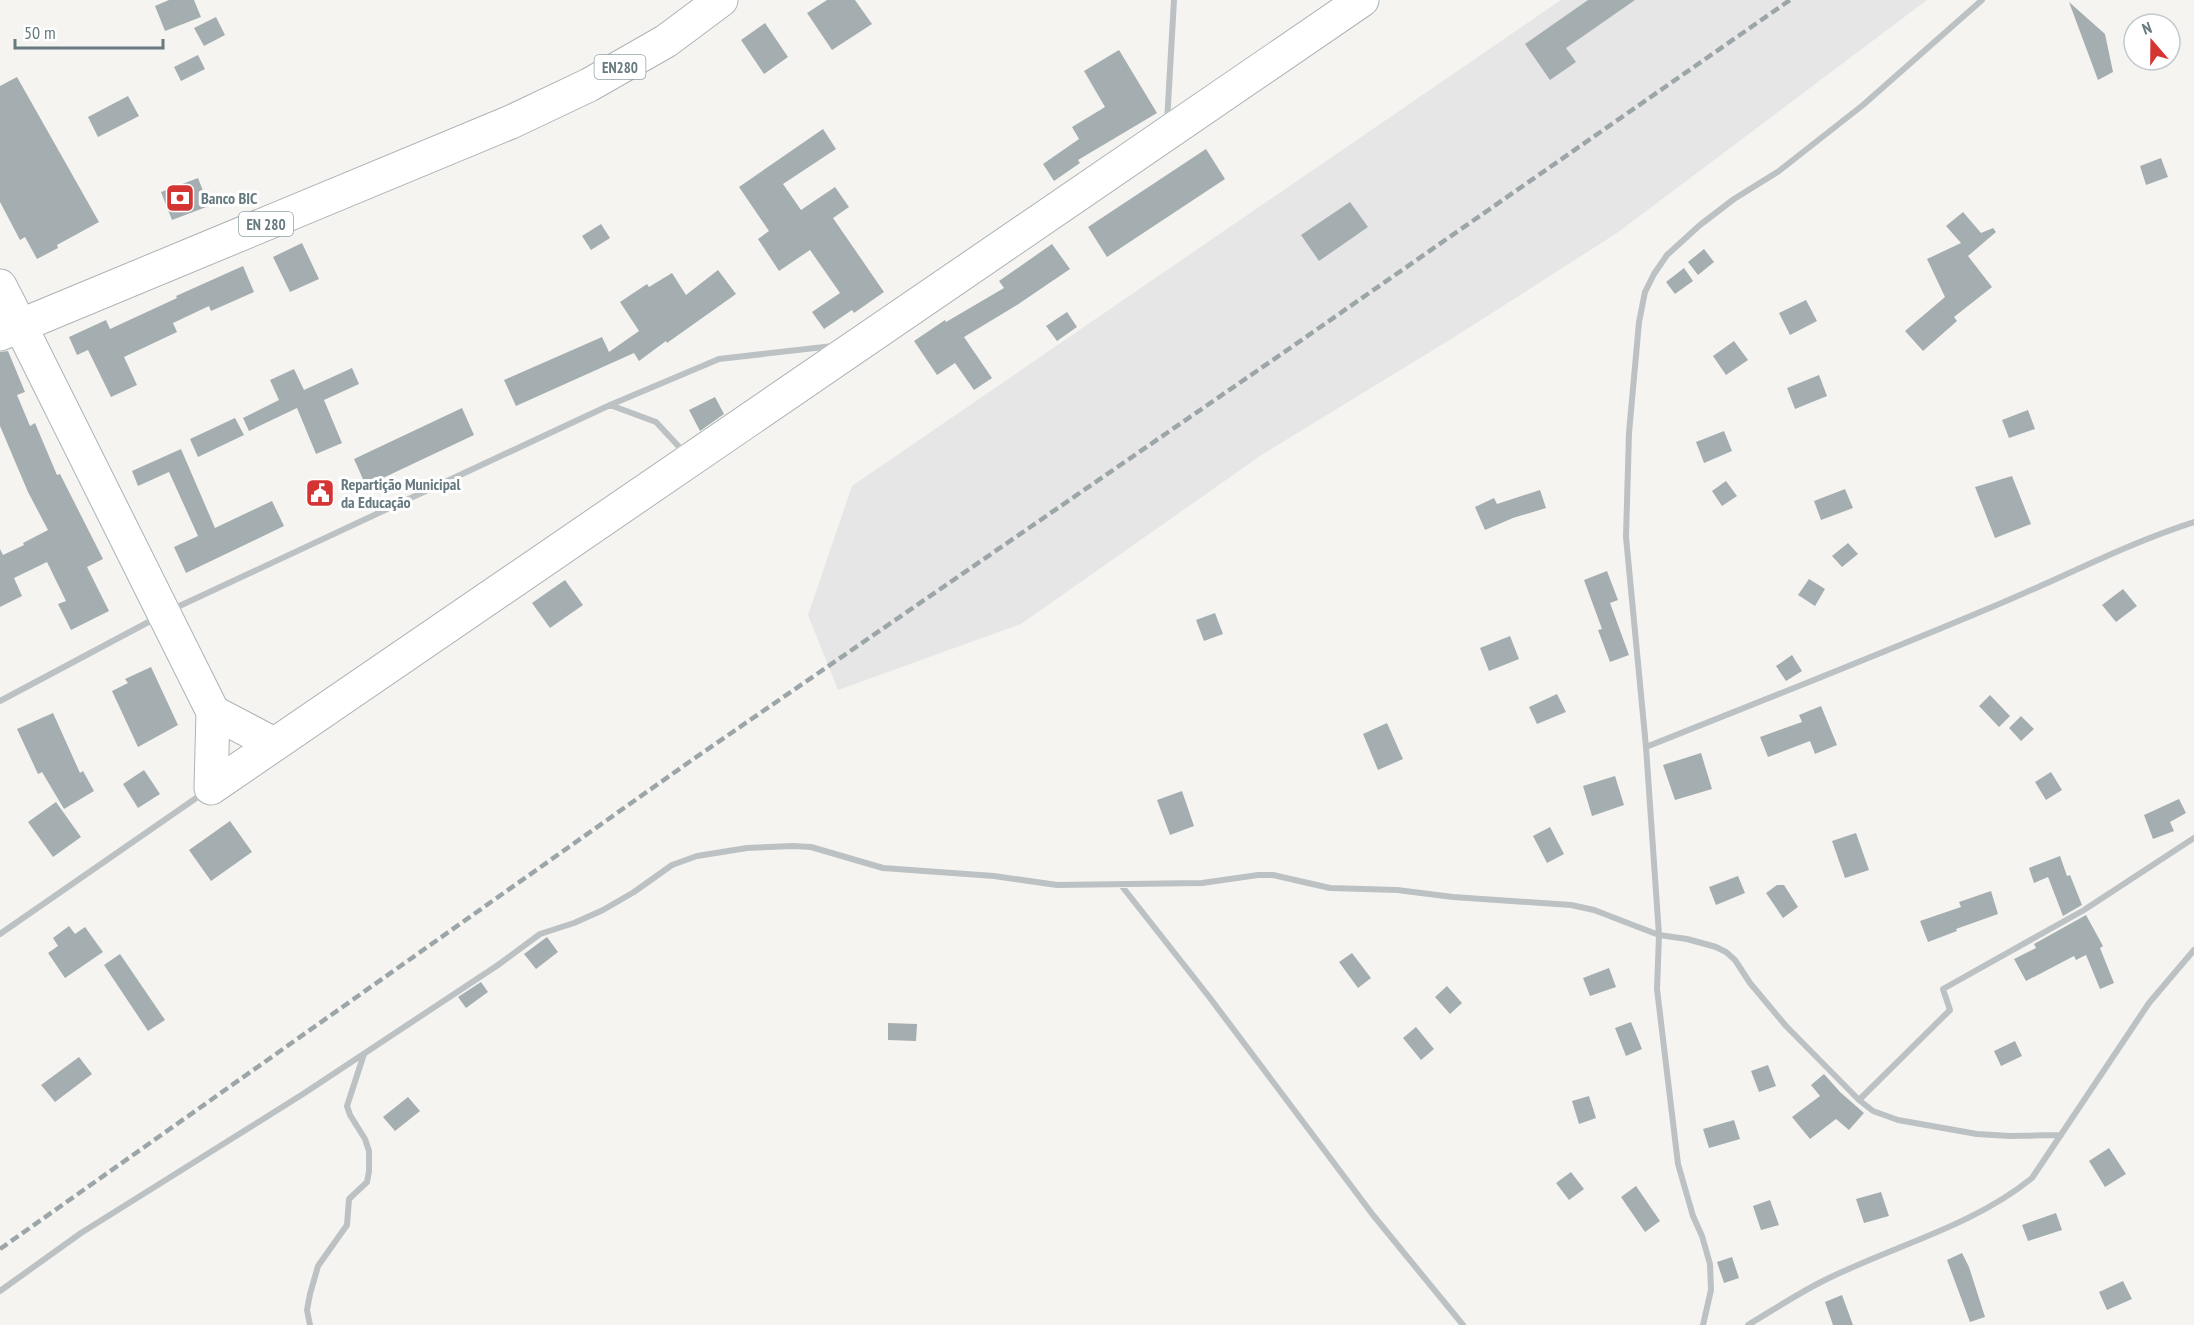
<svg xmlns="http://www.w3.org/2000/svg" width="2194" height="1325" font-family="'PT Sans Narrow',sans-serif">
<rect width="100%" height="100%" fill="#f5f4f1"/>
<!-- built -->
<path fill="#e5e6e5" d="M1561,0h366l-310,233 -161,103 -193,118 -242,170 -183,66 -30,-75 44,-129z"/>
<!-- building -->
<path fill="#a4aeb0" d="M169,0h25l7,17 -36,14 -10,-25z
M827,0h28l17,24 -40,26 -25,-37z
M1588,0h47l-69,48 10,14 -26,18 -25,-36z
M2069,2l36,32 8,38 -15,8z
M216,17l9,18 -21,11 -10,-18z
M765,23l23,34 -24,17 -23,-34z
M1119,50l38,63 -79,47 2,3 -26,18 -11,-17 36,-25 -7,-12 33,-20 -21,-36z
M198,55l7,14 -24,12 -7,-14z
M17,77l82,145 -42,23 1,3 -21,11 -12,-22 -5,3 -20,-38v-116z
M128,96l11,20 -41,21 -10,-20z
M823,129l13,20 -53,35 18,26 34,-23 14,20 -16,11 51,74 -30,21 -2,-3 -28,19 -12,-17 28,-19 -30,-43 -31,21 -21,-32 11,-8 -30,-44z
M1206,149l19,30 -118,78 -19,-30z
M2161,158l7,19 -22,8 -6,-19z
M198,178l11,28 -37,14 -11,-28z
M1350,202l18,25 -49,34 -18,-26z
M1963,212l18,21 12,-5 3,4 -28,24 24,31 -38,30 3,4 -34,30 -18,-20 40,-34 -18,-38 34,-16 -15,-17z
M601,224l9,14 -19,12 -9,-14z
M302,243l17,36 -29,13 -17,-35z
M1052,244l18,25 -53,36 -53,32 28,41 -18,12 -19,-27 -18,12 -23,-34 31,-21 1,2 58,-34 -5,-7z
M1704,249l10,13 -16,13 -10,-13z
M243,266l11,26 -43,19 -2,-5 -36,17 4,9 -53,25 13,28 -26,12 -23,-47 -11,5 -8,-18 37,-17 4,9 67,-31 -1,-2z
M1684,268l9,13 -18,13 -9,-12z
M718,270l18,24 -69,49 -1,-2 -27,20 -5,-8 -118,53 -12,-26 98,-43 7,15 30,-21 -19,-29 27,-18 2,3 23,-14 14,22z
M1806,300l11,21 -27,14 -11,-22z
M1067,312l10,15 -20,14 -11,-15z
M1734,341l14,19 -22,15 -13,-19z
M8,351l17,41 -8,3 13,31 5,-3 22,52 3,-1 43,85 -16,8 22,44 -38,19 -13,-26 8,-3 -19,-39 -33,16 8,18 -22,11v-58l3,6 21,-10 -1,-2 25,-13 -20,-38 -28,-66v-74z
M352,368l7,16 -35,16 18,43 -26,11 -19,-46 -48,23 -6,-13 36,-18 -9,-20 24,-11 10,21z
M1819,375l8,21 -32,13 -8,-21z
M715,397l9,17 -24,17 -11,-21z
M462,408l12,27 -108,51 -12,-27z
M2028,410l7,19 -26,9 -7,-18z
M235,418l9,17 -46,22 -8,-18z
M1724,431l8,20 -28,12 -8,-21z
M181,449l34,79 57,-27 12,25 -98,47 -12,-26 24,-11 -29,-64 -31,14 -6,-15z
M2012,476l19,48 -36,14 -20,-51z
M1726,481l11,15 -15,10 -10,-15z
M1845,489l8,19 -32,12 -7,-19z
M1540,490l6,18 -33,10 -28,12 -10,-23 19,-9 3,6z
M1848,543l10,11 -16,13 -10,-11z
M1607,571l11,29 -8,3 19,52 -19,7 -12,-32 4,-1 -18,-49z
M1809,579l16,10 -10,17 -17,-11z
M565,580l18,25 -33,23 -18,-25z
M2123,589l14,17 -21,16 -14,-17z
M1215,613l8,21 -19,7 -8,-21z
M1510,636l9,23 -30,12 -9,-23z
M1792,655l10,16 -16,10 -10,-15z
M151,667l27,58 -40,22 -26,-56 16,-8 -3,-4z
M1557,694l9,18 -29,12 -8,-17z
M1990,695l20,21 -11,11 -20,-21z
M1821,706l16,39 -22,9 -5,-13 -42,16 -8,-20 42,-15 -3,-7z
M53,713l27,60 3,-2 11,20 -30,18 -22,-37 -4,2 -21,-45z
M2021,716l13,13 -13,12 -12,-13z
M1387,723l16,36 -25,11 -15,-36z
M1701,753l11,36 -37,11 -12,-35z
M144,770l16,24 -22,14 -15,-24z
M2051,772l11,18 -16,10 -11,-18z
M1615,776l9,29 -32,11 -9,-30z
M1182,791l12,35 -24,9 -13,-35z
M2179,799l7,14 -16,9 4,9 -21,8 -9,-24z
M56,802l25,35 -28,20 -25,-35z
M230,821l22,31 -41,29 -22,-31z
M1550,827l14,27 -17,9 -14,-27z
M1856,833l13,37 -24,8 -13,-37z
M2060,856l7,20 3,-1 12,30 -19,11 -15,-39 -14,6 -5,-15z
M1738,876l7,17 -29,12 -7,-18z
M1777,885h7l14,22 -15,11 -17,-25z
M1991,891l7,23 -42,15 1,2 -29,11 -8,-21 41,-14 -2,-5z
M2086,915l17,31 -3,2 14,35 -14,6 -14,-34 -10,5 -2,-4 -48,25 -12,-22 22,-11 -2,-4z
M69,926l6,8 10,-7 18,25 -38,26 -17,-25 10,-7 -5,-8z
M547,937l11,15 -22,17 -12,-15z
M1352,953l19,25 -13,10 -19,-26z
M120,954l45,66 -17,11 -44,-66z
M1609,968l7,19 -26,9 -7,-18z
M481,982l7,10 -22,16 -8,-11z
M1447,986l15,17 -12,11 -15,-17z
M1631,1022l11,27 -16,7 -11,-28z
M888,1023l29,1 -1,17 -28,-1z
M1416,1027l18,22 -13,11 -18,-22z
M2015,1041l7,15 -21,10 -7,-15z
M79,1057l13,17 -37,28 -14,-17z
M1768,1065l8,21 -17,6 -8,-21z
M1824,1074l16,18 24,21 -15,17 -13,-11 -26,20 -18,-22 28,-21 -9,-11z
M1589,1096l7,22 -17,6 -7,-23z
M408,1097l12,14 -25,20 -12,-14z
M1734,1120l6,19 -31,9 -6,-19z
M2109,1148l17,26 -21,13 -16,-26z
M1571,1172l13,17 -15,11 -13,-17z
M1636,1186l24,35 -15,11 -24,-35z
M1881,1192l8,24 -25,7 -8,-24z
M1770,1200l9,25 -18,5 -8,-24z
M2056,1213l6,17 -34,11 -6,-16z
M1962,1253l7,14 16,50 -15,5 -23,-62z
M1732,1257l7,21 -15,5 -7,-21z
M2123,1281l9,18 -25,11 -8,-18z
M1842,1295l11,30h-20l-8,-23z"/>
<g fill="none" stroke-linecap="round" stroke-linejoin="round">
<!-- secondary casing -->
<g stroke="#acb4b6" stroke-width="35">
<path id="secondary" d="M20,325l193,387 -2,76
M213,712l61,32
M211,788l1151,-788"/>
</g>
<!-- primary casing -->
<g stroke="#adb4b6" stroke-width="35">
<path id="primary" d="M0,286l20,39
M0,334l511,-212 78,-37 77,-44 55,-41"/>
</g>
<!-- street -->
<path stroke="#bcc1c3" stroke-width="6" d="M1167,122l7,-122
M610,405l46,17 27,29
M173,609l437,-204 109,-46 114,-13
M0,701l156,-83
M1646,747c116,-46 232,-92 346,-140 68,-28 133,-63 202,-85
M1121,885l89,113 163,217 90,110
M0,934l202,-140
M1859,1100l91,-90 -7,-21 141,-79 110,-72
M0,1291l81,-58 222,-139 195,-129 42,-31 34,-11 29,-13 31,-18 38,-27 25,-9 50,-8 46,-2 18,1 72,21 111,8 63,9 145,-2 56,-8h15l57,13 67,2 56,7 118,8 23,5 65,25 28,4 29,8 10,5 9,8 15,23 36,43 73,74 14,11 25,9 79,14 33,2 51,-1
M310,1325l-3,-15 3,-16 8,-28 29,-41 2,-26 18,-17 2,-11v-20l-4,-12 -15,-24 -3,-9 17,-52
M1703,1325l8,-35 -1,-26 -8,-28 -9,-20 -15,-52 -21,-175 2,-54 -13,-188 -20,-210 3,-104 10,-111 6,-30 9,-18 13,-19 33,-30 34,-26 45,-28 84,-66 119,-105
M1748,1325c25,-15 49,-31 75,-44 69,-35 149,-54 209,-103l117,-175 45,-53"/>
<!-- secondary -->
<use href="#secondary" stroke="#fff" stroke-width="33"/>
<!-- primary -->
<use href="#primary" stroke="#fff" stroke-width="33"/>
<!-- rail -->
<path stroke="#9ca5a7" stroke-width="4.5" stroke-dasharray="9 4.5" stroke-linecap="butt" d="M0,1249l692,-489 591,-407 507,-353"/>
</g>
<!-- icons -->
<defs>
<g id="bank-square" transform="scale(1.5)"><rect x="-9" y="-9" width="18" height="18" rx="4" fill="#d43432" stroke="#fff"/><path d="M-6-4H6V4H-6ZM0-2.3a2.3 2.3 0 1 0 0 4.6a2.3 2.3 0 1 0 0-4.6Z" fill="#fff"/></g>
<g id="civic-square" transform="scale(1.5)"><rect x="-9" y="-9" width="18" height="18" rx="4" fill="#d43432" stroke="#fff"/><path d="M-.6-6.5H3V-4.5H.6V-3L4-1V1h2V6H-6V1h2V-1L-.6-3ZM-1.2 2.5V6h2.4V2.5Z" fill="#fff"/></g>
</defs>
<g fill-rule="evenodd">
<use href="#bank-square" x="180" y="198"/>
<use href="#civic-square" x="320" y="493"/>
</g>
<g text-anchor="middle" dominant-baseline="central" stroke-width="6" stroke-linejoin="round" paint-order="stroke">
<!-- shield labels -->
<g fill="#fff" stroke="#94a2a6" stroke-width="1.5">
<rect x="594.5" y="55" width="51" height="24" rx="4.5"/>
<rect x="239" y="212" width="54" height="24" rx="4.5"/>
</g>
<g font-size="15" font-weight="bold" fill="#667a80">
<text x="620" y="67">EN280</text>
<text x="266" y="224">EN 280</text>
</g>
<!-- poi labels -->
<g font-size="16" font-weight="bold" fill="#667a80" stroke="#fff" text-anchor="start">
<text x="201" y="198">Banco BIC</text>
<text x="341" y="484">Repartição Municipal<tspan x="341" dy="18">da Educação</tspan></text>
</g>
</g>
<!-- north arrow -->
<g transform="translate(2152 42) rotate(340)"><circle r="28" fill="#ffffff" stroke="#c2cacc" stroke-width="1.5"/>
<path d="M0-4.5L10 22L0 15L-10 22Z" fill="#d43432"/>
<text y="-9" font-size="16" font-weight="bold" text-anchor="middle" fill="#667a80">N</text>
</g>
<!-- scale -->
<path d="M15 39v9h148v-9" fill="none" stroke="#667a80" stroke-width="3"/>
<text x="24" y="39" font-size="18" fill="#667a80" stroke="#ffffff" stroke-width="4.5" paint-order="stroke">50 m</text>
</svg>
